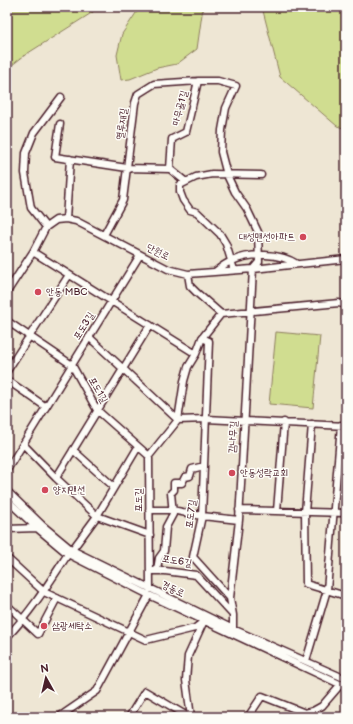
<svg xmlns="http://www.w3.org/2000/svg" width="353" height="724" font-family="'Balsamiq Sans','Poor Story',sans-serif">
<rect width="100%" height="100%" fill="#eee6d4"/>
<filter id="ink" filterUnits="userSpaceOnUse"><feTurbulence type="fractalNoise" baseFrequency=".025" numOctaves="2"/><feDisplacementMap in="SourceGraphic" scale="8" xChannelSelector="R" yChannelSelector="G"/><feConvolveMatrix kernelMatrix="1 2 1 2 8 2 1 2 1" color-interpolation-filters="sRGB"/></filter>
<g filter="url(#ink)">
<!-- green -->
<path fill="#d0dd90" stroke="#8d7e5e" d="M7,7h88l-2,5 -68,43 -18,14z
M140,7h63l-6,42 -20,15 -20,4 -27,11 -9,1 -4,-25 5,-21z
M262,7h84v122l-9,-3 -57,-49z
M276,332l44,4 -7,72 -44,-4z"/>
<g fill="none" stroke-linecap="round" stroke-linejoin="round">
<!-- minor casing -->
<g stroke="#4a1f2b" stroke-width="9">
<path id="minor" d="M60,124l-5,33 72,11 43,1
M170,169l2,-30 14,-7 12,-51
M170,169l16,13
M66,219l4,-60
M46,227l-15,-19 -6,-35 1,-20 8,-20 27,-36
M104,235l19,-35 12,-97 3,-9 16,-10 44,-3h20l18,5 -10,22 -4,22 -1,22 6,23 8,17 12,17 11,23 1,30 -6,7 -14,251 -9,78 3,17v14
M33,252l163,102
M234,270l-8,-26 -6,-10 -23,-22 -7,-2 -7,-10 -3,-8v-7l16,-8 16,-3 49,1
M216,271c5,-4 10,-8 16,-10 19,-9 48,-8 65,3
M188,274l2,12 7,7 24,21
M7,292l26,-40 13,-25 10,-7 10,-1 10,2 92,48 20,5 65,-5 93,-10
M7,321l65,44 25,45 52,46
M89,337l89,83 28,-1 140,7
M202,338l7,3 -7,175 -9,41 37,41
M7,371l62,-96
M7,380l39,27
M312,424l-7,88 1,72 40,12
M23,444l33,34 41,38 53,19
M73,450l41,37
M7,470l133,-215
M56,478l94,-153
M7,491l35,34 30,25 161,79 113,50
M7,500l30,28 31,26 81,41 197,92
M149,510h23l30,6 37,4
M239,510l107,3
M277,511l7,-89
M7,529l30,-1
M72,550l25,-34 41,-69
M7,558l37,34 102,48 49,-12 9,-7
M157,570l2,-12 5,-7 2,-24 7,-13 -2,-21 3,-3v-7h8l3,-6 5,-1 2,-7 12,-3
M153,571h12l31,4 36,39
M150,589l-1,-133 29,-36 6,-39 4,-14 8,-13 6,-16 19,-24 118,-11 7,2
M7,605l31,29 19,-36
M7,637c24,-25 42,-54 61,-83
M306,661l21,-71 14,-165
M7,717h1
M59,717l38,-26 52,-96
M129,717l16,-26 44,26
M191,717l-5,-37 2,-24 15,-33
M248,717l14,-21 43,17 8,-2 9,-5 19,-22"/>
</g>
<!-- minor -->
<use href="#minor" stroke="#fdfcf7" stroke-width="6"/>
</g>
</g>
<!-- markers -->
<g fill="#d1495b" stroke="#fdfcf7" stroke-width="1.5">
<circle cx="303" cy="237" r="4"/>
<circle cx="38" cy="292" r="4"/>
<circle cx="232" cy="473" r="4"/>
<circle cx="45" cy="490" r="4"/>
<circle cx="44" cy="626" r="4"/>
</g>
<g text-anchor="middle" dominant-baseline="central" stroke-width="3" stroke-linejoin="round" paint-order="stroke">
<!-- street labels -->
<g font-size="10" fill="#4a1f2b" stroke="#fdfcf7">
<text transform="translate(180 108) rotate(-75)">마무골1길</text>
<text transform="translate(122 124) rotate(-83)">열루재길</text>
<text transform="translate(158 252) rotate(26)">단원로</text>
<text transform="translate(84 326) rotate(-58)">포도3길</text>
<text transform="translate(98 390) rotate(60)">포도1길</text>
<text transform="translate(233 437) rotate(-87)">감나무길</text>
<text transform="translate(139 500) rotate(-90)">포도길</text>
<text transform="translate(191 514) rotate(-82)">포도7길</text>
<text transform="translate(177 561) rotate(10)">포도6길</text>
<text transform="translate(173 589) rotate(26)">경동로</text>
</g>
<!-- poi labels -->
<g font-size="10" fill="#4a1f2b" stroke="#fdfcf7" text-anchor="start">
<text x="295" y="237" text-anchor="end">대성맨션아파트</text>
<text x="46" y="292">안동 MBC</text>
<text x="240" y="473">안동성락교회</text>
<text x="53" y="490">양지맨션</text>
<text x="52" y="626">삼광세탁소</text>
</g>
</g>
<!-- margin -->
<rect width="353" height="724" fill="none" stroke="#fdfcf7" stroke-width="24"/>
<rect x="12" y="12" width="329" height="700" fill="none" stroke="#4a1f2b" stroke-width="1.5" filter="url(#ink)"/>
<!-- north arrow -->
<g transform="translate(46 678) rotate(352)" stroke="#fdfcf7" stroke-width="3" paint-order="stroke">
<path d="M0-3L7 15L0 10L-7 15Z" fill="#4a1f2b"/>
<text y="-6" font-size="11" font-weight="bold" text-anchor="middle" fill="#4a1f2b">N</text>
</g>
</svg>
